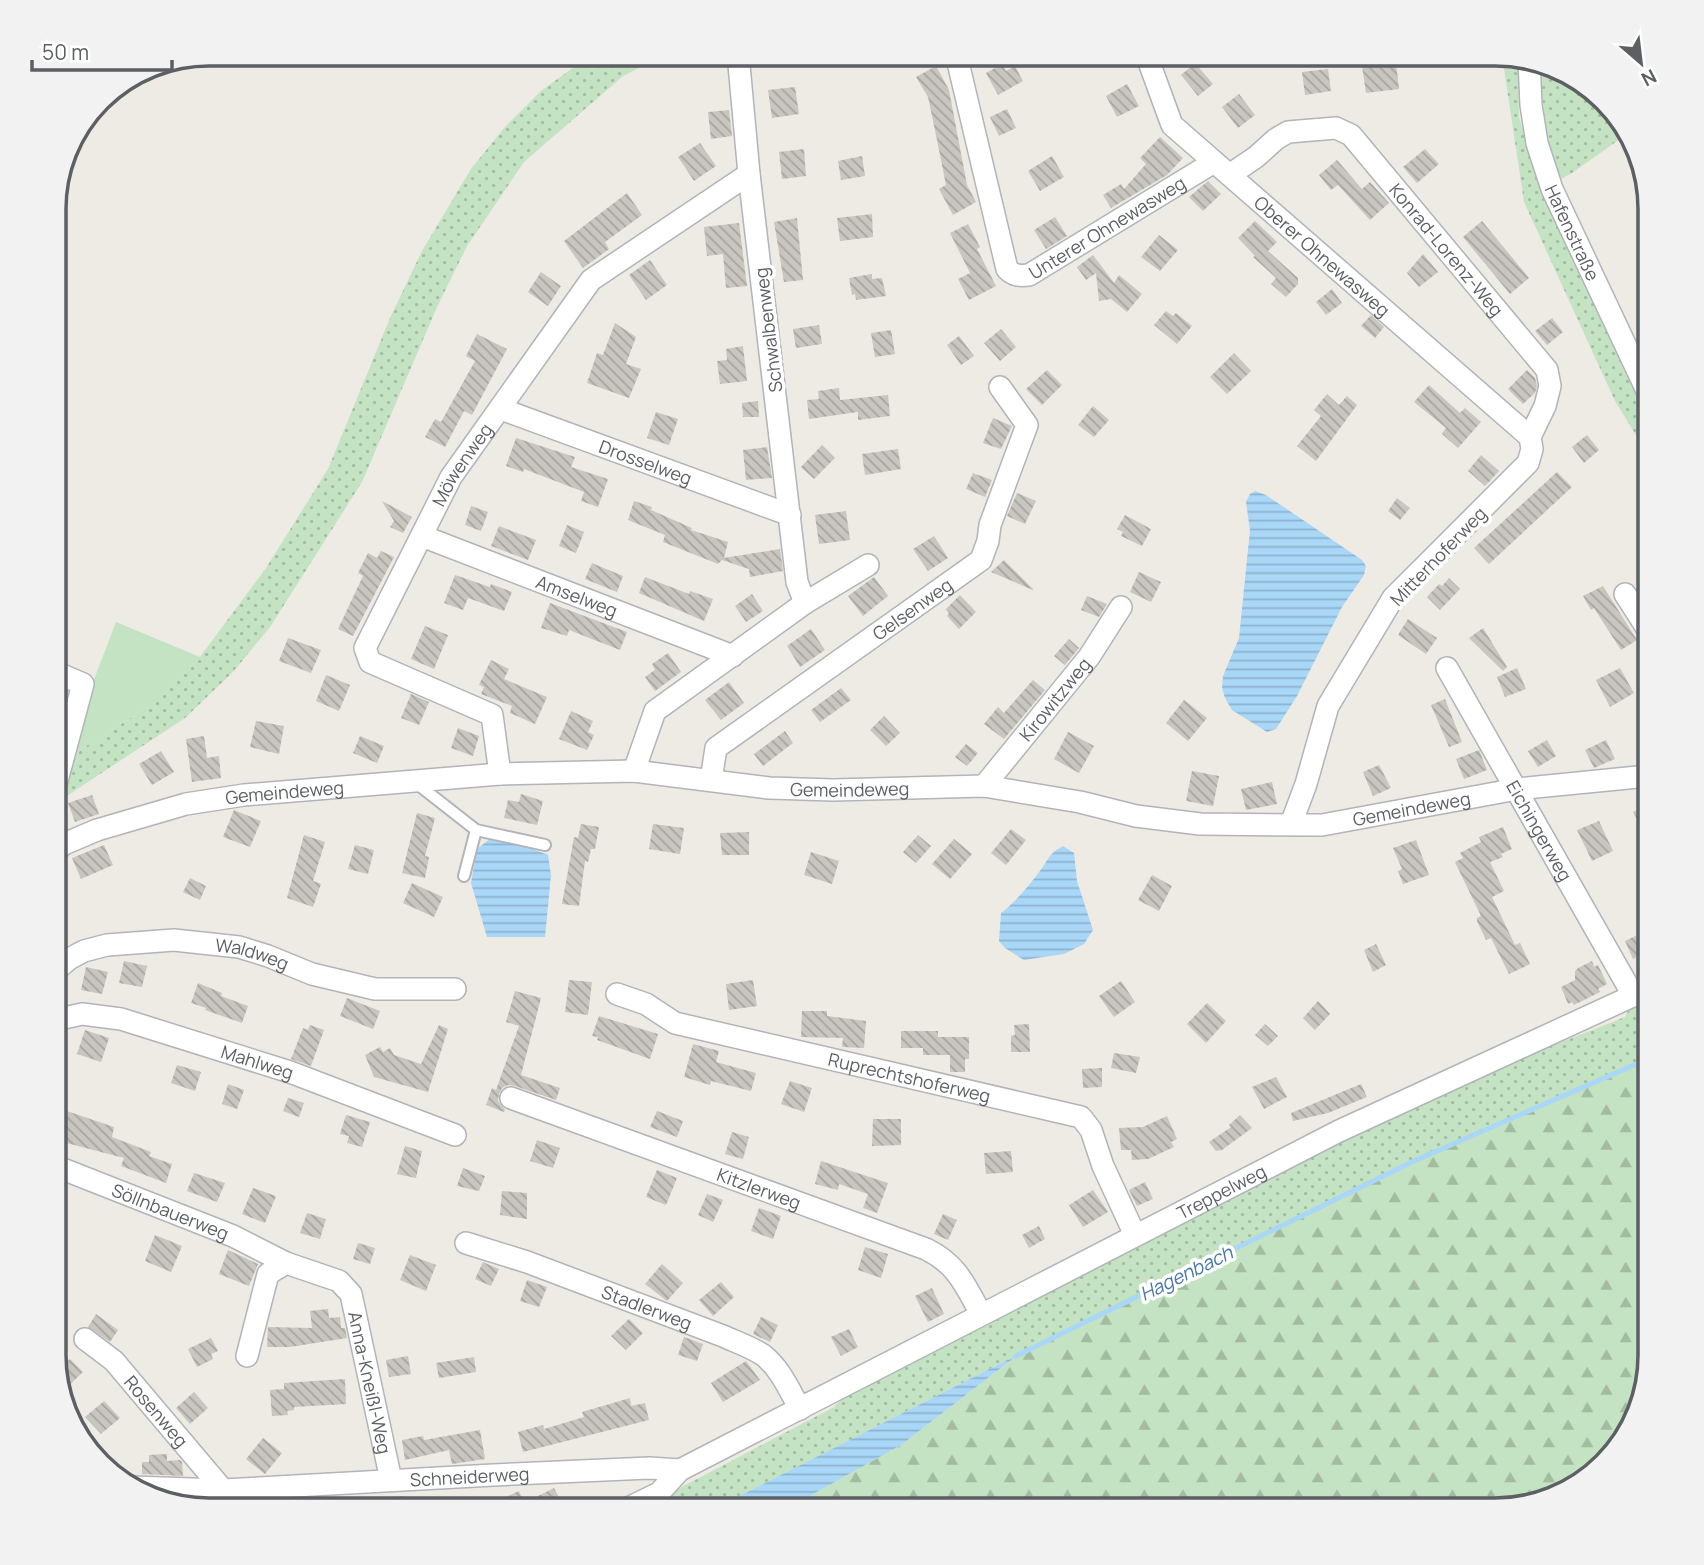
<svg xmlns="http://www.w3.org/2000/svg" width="1704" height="1565" font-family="Manrope,sans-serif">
<defs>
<pattern id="grass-dots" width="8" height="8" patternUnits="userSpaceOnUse" patternTransform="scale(1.75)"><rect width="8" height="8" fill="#c3e3c2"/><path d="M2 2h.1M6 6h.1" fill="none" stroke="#a2bba1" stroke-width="1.8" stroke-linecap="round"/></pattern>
<pattern id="forest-firs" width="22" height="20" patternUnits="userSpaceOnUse" patternTransform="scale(1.75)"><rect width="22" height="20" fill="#c3e3c2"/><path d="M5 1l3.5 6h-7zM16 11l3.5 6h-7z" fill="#a2bba1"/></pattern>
<pattern id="water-rules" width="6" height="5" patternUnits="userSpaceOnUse" patternTransform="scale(1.75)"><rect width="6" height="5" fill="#a9d7f8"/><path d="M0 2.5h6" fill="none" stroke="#8db2cc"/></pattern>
<pattern id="building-back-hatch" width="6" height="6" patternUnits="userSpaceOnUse" patternTransform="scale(1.75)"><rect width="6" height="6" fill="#c9c6c0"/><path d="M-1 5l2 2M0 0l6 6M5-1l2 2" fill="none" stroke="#a6a4a0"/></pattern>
</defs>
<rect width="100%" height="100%" fill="#edebe4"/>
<!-- grass -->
<path fill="url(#grass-dots)" d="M592,54h74l-43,22 -99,86 -57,84 -30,61 -75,175 -92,145 -37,45 -48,46 -129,85 13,-46 88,-56 43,-44 66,-89 62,-99 62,-151 32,-67 49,-82 33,-41 37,-37z
M1502,55l16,3 1,59 23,76 107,220 1,45 -35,-57 -91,-199z
M1542,63l12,3 50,34 23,34 -55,39 -13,7c-12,-39 -19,-76 -17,-117z
M1650,997v61l-236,103 -395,193 -309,157h-74l198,-104 12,-12 328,-173 317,-152 134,-53 6,-12z"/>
<!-- forest -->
<path fill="url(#forest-firs)" d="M1650,1058v297l-12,60 -34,50 -51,34 -58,12h-712l118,-66 118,-91 395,-193z"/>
<!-- garden -->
<path fill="#c3e3c2" d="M116,622l84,35 -43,44 -88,56 13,-46z"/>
<!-- water -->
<path fill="url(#water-rules)" d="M1255,491l11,4 96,65 4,6 -2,9 -22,32 -45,89 -21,33 -9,3 -35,-22 -7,-12 -3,-10 1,-12 16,-38 11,-108 -4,-28 4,-8z
M491,838l24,4 33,13 3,20 -6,62h-58l-16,-54 6,-34z
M1063,846l11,7 3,28 16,49 -9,14 -20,10 -40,6 -19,-12 -6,-7 2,-28c15,-12 27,-26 39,-42 9,-12 8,-17 23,-25z
M1019,1354l-118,91 -118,66h-73z"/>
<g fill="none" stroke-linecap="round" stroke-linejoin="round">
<!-- stream -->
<path stroke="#a9d7f8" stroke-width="5" d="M1016,1356l398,-195 236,-103"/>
</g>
<!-- building -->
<path fill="url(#building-back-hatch)" d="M1396,62l3,27 -33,4 -4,-27z
M1195,63l18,21 -15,12 -17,-21z
M1002,64l4,7 9,-5 8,15 -25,14 -12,-22z
M936,66l13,24 18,95 9,17 -23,13 -14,-26 7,-4 -11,-55 -7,-33 -12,-20z
M1328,69l3,22 -26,4 -3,-23z
M1127,84l12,22 -22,11 -11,-21z
M795,87l4,27 -27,4 -4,-28z
M1239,94l16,21 -17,13 -16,-21z
M1007,109l9,19 -17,8 -9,-19z
M729,110l3,26 -21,3 -3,-27z
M1160,137l23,21 -16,17 -56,33 -8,-13 18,-11 3,5 22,-25 -6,-6z
M700,143l16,23 -22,15 -16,-24z
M804,149l2,27 -24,3 -3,-27z
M1425,149l14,15 -22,19 -14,-16z
M862,156l3,20 -24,4 -3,-19z
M1052,156l12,21 -24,14 -12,-20z
M1337,160l25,29 8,-7 19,21 -19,17 -32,-35 -7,5 -12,-15z
M1208,181l13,13 -18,17 -14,-14z
M627,193l15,22 -37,27 4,7 -26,19 -19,-27z
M872,214l1,23 -33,4 -3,-23z
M1055,217l12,19 -21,13 -12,-19z
M797,218l6,62 -19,2 -10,-60z
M1255,221l22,21 -9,9 30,27v6l-12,13 -15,-13 5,-6 -23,-21 2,-1 -17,-18z
M1482,221l47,57 -19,16 -47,-57z
M739,223l8,63 -21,2 -3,-34 -16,2 -3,-29z
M968,224l12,23 -3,2 19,37 -27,14 -11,-21 12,-6 -20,-40z
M1159,235l19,15 -18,21 -19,-14z
M1423,254l15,18 -19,15 -12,-14z
M1093,255l21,28 5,-8 23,19 -15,18 -16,-13 -12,2 -3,-28 -10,7 -9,-13z
M650,260l17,25 -21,15 -17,-25z
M541,272l20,14 -13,20 -20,-14z
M872,274v5l10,-1 4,18 -30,4 -1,-6 -3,1 -3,-17z
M1332,289l10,14 -16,12 -10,-13z
M1166,311l7,5 3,-3 16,13 -15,18 -23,-19z
M1371,315l13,12 -9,11 -14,-12z
M1552,318l11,14 -16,13 -12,-14z
M615,323l21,14 -10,27 15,5 -12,29 -42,-15 10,-30 6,2z
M819,325l3,19 -26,4 -3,-19z
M1001,329l15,18 -16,14 -16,-18z
M891,330l4,24 -20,3 -4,-24z
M477,334l30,15 -35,66 -8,-4 -19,36 -20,-10 10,-18 6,3 34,-61 -9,-5z
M959,336l15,20 -13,9 -14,-20z
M743,346l4,35 -27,3 -3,-23 10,-1 -1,-11z
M1234,353l17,18 -24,23 -17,-17z
M1047,370l15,15 -20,20 -16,-16z
M1527,370l8,8 2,8 -2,7 -12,11 -15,-15z
M1429,385l31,28 5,-5 16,14 -23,26 -16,-14 4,-6 -32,-26z
M839,388l1,12 48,-5 2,21 -32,4v-8l-49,7 -2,-19 12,-1 -1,-8z
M1327,394l12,11 8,-9 10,9 -41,56 -19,-15 24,-30 -7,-6z
M758,401l1,16h-16l-1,-14z
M1093,406l16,14 -15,17 -16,-12z
M656,412l22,7 -9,26 -22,-7z
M993,418l19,8 -11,23 -18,-6z
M1587,435l12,15 -15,13 -12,-16z
M516,438l59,19 -4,10 37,12 -10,28 -17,-6 3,-9 -60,-23 -1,3 -17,-6z
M822,445l13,13 -21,21 -13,-12z
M767,447l5,31 -26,2 -3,-30z
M898,449l3,20 -36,6 -3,-21z
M1481,455l18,16 -14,15 -17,-15z
M1557,472l15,15 -83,77 -15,-16z
M973,473l19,7 -7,17 -19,-8z
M1017,493l19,8 -11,23 -18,-8z
M1397,498l13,10 -10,12 -12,-9z
M382,501l30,16 -9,16 -13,-6 4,-6z
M634,501l18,6 -1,3 41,18 -1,2 37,12 -4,16 56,-9 3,22 -33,6 -1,-8 -27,-9 -4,4 -55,-22 2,-7 -37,-15z
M471,506l17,6 -7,19 -16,-6z
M846,511l4,29 -31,4 -4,-29z
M1125,515l26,14 -9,17 -21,-10 2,-4 -6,-3z
M567,525l17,7 -8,21 -17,-7z
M499,526l37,14 -8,20 -37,-14z
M934,536l14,22 -20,13 -15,-22z
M381,551l13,6 -41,79 -15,-7 25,-53 -5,-3 10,-20 9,5z
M1004,560l29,29v1l-42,-18z
M592,563l31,13 -6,16 -32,-13z
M1139,572l22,10 -10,20 -21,-10z
M455,575l35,12 1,-3 21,8 -8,19 -36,-13 -5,12 -19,-7z
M645,577l44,17 1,-3 23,8 -9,22 -65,-28z
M874,577l14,19 -25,20 -15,-20z
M1449,578l11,11 -20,21 -13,-13 12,-13 3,2z
M1603,586l34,54 -16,10 -27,-42 -3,2 -8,-14z
M752,594l11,17 -17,11 -11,-16z
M960,595l16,17 -17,17 -12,-13 2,-3 -3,-4z
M1087,596l20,8 -8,13 -18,-7z
M550,603l77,29 -7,18 -51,-20 -2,6 -26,-8z
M1408,619l29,19 -11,16 -28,-19z
M425,626l23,9 -14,34 -23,-10z
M1483,628l24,39 -4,4 -34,-33z
M811,629l14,21 -25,17 -13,-21z
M288,638l33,12 -10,23 -32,-12z
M1069,639l10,9 -14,17 -11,-9z
M668,653l13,19 -26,19 -10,-14 10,-7 -3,-6z
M491,660l18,9 -5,10 43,18 -12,27 -25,-11 2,-7 -31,-12 3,-7 -5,-2z
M1517,668l9,21 -21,8 -8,-20z
M1620,668l14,25 -24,14 -14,-27z
M326,675l24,10 -11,26 -23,-10z
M1033,680l12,10 -41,49 -20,-15 14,-17 6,6z
M729,682l15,21 -23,17 -16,-20z
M841,688l10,12 -31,22 -9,-12z
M411,694l18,8 -10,23 -18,-7z
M1445,699l17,43 -13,5 -18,-42z
M1184,700l23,18 -19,23 -22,-18z
M571,711l22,10 -5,11 6,3 -7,15 -28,-11z
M884,716l16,17 -14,13 -16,-16z
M256,721l28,5 -5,28 -29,-7z
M458,728l21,8 -6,20 -22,-8z
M785,731l8,12 -30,23 -9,-12z
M1068,732l26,14 -15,27 -25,-14z
M204,736l3,22 12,-2 2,22 -29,4 -6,-43z
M360,736l24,10 -7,17 -24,-10z
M1547,740l9,16 -18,11 -10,-16z
M1606,740l9,19 -21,9 -9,-18z
M966,744l12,9 -11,13 -12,-9z
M1479,750l8,20 -23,9 -8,-20z
M161,751l13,21 -22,13 -13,-21z
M1379,765l12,23 -18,8 -10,-24z
M1192,771l27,5 -6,30 -27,-5z
M1272,782l5,22 -31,6 -5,-21z
M521,794l22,7 -6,24 -33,-7 4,-18 11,2z
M92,795l7,19 -24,8 -7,-19z
M1650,803v41l-17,-32z
M234,810l27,11 -11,26 -27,-10z
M417,813l18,5 -10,38 4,1 -4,21 -23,-5z
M1599,821l14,30 -21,10 -15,-31z
M581,824l18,3 -4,22h-4l-3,13 -3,-1 -6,45 -17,-2 12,-67 4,1z
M653,824l31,4 -4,26 -31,-5z
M1503,827l9,22 -11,5 2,3 -13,5 14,29 -12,6 23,48 5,-2 10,21 -21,10 -18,-36 -5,2 -9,-19v-3l4,-2 -26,-54 8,-4 -3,-5 21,-11 -2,-5z
M1011,829l15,11 -20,25 -15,-12z
M749,832v23h-27l-2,-22z
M304,835l21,7 -12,39 8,3 -8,23 -26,-9z
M918,835l13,11 -15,17 -13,-11z
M954,839l18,15 -22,25 -18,-15z
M1416,840l13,35 -26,9 -5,-13 4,-2 -9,-21z
M104,845l9,20 -32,14 -9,-21z
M355,845l19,5 -6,24 -20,-5z
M811,852l28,9 -7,23 -28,-9z
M1152,875l20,11 -13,25 -21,-11z
M190,878l16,8 -6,14 -17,-8z
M412,883l31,14 -9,20 -31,-14z
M1650,929v22l-17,8 -8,-18z
M1376,944l10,21 -13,7 -9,-22z
M124,961l23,5 -5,21 -23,-4z
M1592,961l2,6 4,-2 9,19 -9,5 2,3 -26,13 -2,-3 -4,2 -7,-17 14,-7v-9l3,-3z
M86,967l22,5 -6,22 -21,-4z
M569,980l23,2 -4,33 -23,-3z
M753,980l4,26 -28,4 -3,-26z
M1121,981l14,21 -21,15 -15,-21z
M198,983l24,10 -1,3 27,10 -6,17 -37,-13 1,-2 -15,-5z
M515,991l26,7 -20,77 39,13 -4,12 -41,-14 -7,-1 -6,3 -3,6 -1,7 7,9 -1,2 -18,-7 6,-17 4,2 23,-64 -13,-4z
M347,998l33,13 -7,18 -33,-13z
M1318,1001l12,13 -15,16 -12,-12z
M1207,1003l19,18 -20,22 -19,-19z
M802,1011h25v5l39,5 -2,27 -22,-1 1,-9 -42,-1z
M599,1016l59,18 -8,25 -53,-19 1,-3 -6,-1z
M1029,1024l1,28h-19v-16l4,-1 -1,-10z
M1265,1024l13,12 -10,10 -13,-11z
M310,1025l14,5 -13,36 -20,-7 12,-31 5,2z
M439,1025l9,4 -20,63 -54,-15 -9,-22 15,-8 3,5 7,-4 4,7 27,9z
M85,1030l24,8 -8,24 -24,-8z
M901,1031h37v6h31v22h-4v13h-15v-17h-27v-7h-22z
M693,1044l26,7 -3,11 40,11 -5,18 -40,-10 -1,4 -26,-8z
M1114,1053l26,4 -4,16 -25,-5z
M177,1065l24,7 -6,19 -24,-8z
M1102,1068v19l-19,1 -1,-19z
M1276,1077l11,20 -23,12 -12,-22z
M790,1081l22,7 -8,24 -23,-8z
M228,1084l16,6 -7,19 -15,-5z
M1361,1084l6,13 -39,16 -35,8 -2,-8z
M288,1098l16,5 -5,14 -16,-6z
M55,1107l59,20 -2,10 39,15 -2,4 23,8 -6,19 -45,-17 3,-8 -69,-18z
M657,1111l26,10 -6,16 -27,-10z
M346,1115l24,7 -8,25 -15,-4 2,-7 -9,-2z
M1240,1115l12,13 -30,22 -6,1 -7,-9 22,-15 -2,-2z
M1167,1116l10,23 -6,3 3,5 -26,12 -16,1 -1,-10h-10l-2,-22 24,-1z
M873,1119h28v26l-29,1z
M732,1132l17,5 -6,22 -18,-5z
M537,1140l23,8 -7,20 -23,-7z
M405,1146l17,5 -6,27 -19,-4z
M1011,1151l2,21 -27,2 -2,-21z
M821,1161l67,22 -11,30 -14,-5 5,-14 -29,-10 -1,6 -23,-6z
M463,1168l22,8 -6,15 -22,-5z
M657,1170l20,8 -11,27 -20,-8z
M194,1173l31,10 -8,19 -30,-11z
M1145,1182l8,17 -16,7 -8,-16z
M253,1188l23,8 -11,27 -23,-9z
M1093,1190l15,22 -25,15 -14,-22z
M502,1191l25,2v26l-27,-4z
M707,1194l16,6 -10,22 -15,-7z
M759,1208l22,8 -8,23 -22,-8z
M307,1213l19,6 -6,20 -20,-6z
M943,1214l14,6 -9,20 -14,-6z
M1039,1226l6,13 -16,9 -7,-13z
M155,1235l27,11 -11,26 -26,-11z
M358,1243l17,5 -5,16 -17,-5z
M865,1247l23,7 -7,24 -23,-8z
M228,1250l30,14 -9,22 -30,-12z
M410,1255l26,10 -10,26 -26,-11z
M483,1262l16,7 -8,17 -16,-7z
M662,1264l21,19 -16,18 -22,-17z
M527,1280l20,7 -8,20 -19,-6z
M721,1282l13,15 -21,19 -14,-16z
M932,1288l12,26 -16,8 -13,-26z
M328,1309l1,9 11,-1 1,11h4l2,10 -57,9h-23l1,-20 44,1 -2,-17z
M96,1314l22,16 -8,12 -22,-15z
M761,1317l17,8 -8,17 -17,-8z
M629,1319l14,14 -17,17 -15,-14z
M849,1329l9,18 -17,9 -10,-19z
M684,1337l19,7 -6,17 -19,-6z
M211,1338l7,13 -7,3 2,5 -16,8 -9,-18z
M408,1356l3,18 -22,3 -3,-17z
M474,1357l2,15 -37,6 -3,-15z
M70,1359l13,13 -22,21 -5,-22z
M746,1361l14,19 -37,22 -12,-19z
M345,1379l1,25 -52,3v3l-7,1 1,4 -16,1 -2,-26 14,-1v-6z
M194,1392l14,16 -18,16 -14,-16z
M630,1398l1,8 14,-3 4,17 -126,32 -5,-20 25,-7 1,4 40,-12 -2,-5z
M104,1401l16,17 -19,16 -16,-17z
M480,1430l5,29 -33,5 -3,-14 -44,10 -3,-20 21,-4 1,4z
M263,1438l19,15 -17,21 -19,-15z
M167,1454v7l13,-1 2,2 1,14 -41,-2v-12h7v-7z
M554,1488l12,23h-90l43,-20 5,12z
M404,1496l1,15h-46v-11z"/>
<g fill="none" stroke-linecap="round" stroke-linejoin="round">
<!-- service casing -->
<g stroke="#b1b4b8" stroke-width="14">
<path id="service" d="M416,783l60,47 69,15
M464,876l12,-46"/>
</g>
<!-- minor casing -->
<g stroke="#b1b4b8" stroke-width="24">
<g id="minor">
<path id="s1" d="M956,54l51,215c7,7 13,7 22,6l185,-113"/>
<path id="s2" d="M1146,54l26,71 358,312"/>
<path id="s3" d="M1529,60l2,45 6,38 15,46 97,206"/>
<path id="s4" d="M1231,174l25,-17 20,-18 12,-7 48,-4 15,7 196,235 3,16 -5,20 -15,31 2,12 -4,14 -135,135 -65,108 -22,78 -15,40"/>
<path id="s5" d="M501,409l289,106"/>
<path id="s6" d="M422,536l311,120"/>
<path d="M1625,594l25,39"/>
<path d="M805,603l63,-38"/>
<path id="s7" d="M1447,668l186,327"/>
<path d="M634,771l21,-60 150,-108 -8,-21 -48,-408 -11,-120"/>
<path id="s8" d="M500,774l-8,-59 -122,-53 -5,-14 86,-171 140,-197 158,-106"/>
<path id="s9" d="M711,780l5,-32 265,-188 7,-19 2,-16 37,-100 -27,-38"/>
<path id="s10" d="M984,786l105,-129 32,-50"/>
<path d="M55,788l28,-104 -28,-12"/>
<path id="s11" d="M55,852l9,-8 33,-14 89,-26 58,-9 256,-21 134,-3 135,17 64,2 151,-4 96,16 56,14 64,8 108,1h14l195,-36 121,-12 12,-3"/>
<path id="s12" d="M55,971l14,-12 15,-8 23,-6 67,-5 65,7 29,9 44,18 63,15h80"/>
<path id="s13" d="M617,994l29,10 29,19 406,94 10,13 12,36 32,69"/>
<path id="s14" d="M55,1020l27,-6 39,5 169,53 165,63"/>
<path id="s15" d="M511,1098l415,151c31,15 39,36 55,65"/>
<path id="s16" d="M55,1166l178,70 53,27"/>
<path id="s17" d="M466,1243l61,19 196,74c13,6 28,11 40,19 17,13 27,36 37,54"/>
<path id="s18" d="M85,1339l29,22 109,129"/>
<path id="s19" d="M247,1356l21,-82 18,-11 53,18 12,13 40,186"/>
<path id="s20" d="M132,1487l91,3 270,-15 156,-7 31,2"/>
<path id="s21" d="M622,1511l37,-18 21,-23 659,-339 311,-143"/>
</g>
</g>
<!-- service -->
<use href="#service" stroke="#fff" stroke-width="10"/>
<!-- minor -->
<use href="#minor" stroke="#fff" stroke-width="21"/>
</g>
<g text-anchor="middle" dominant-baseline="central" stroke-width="7" stroke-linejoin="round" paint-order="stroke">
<!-- street labels -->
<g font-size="18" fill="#5c5f63" stroke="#fff">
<text stroke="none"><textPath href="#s1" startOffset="336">Unterer Ohnewasweg</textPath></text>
<text stroke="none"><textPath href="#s3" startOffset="180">Hafenstraße</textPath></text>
<text stroke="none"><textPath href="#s4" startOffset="285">Konrad-Lorenz-Weg</textPath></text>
<text stroke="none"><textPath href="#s2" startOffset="275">Oberer Ohnewasweg</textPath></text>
<text transform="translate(768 330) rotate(-97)">Schwalbenweg</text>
<text stroke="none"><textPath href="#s5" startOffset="154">Drosselweg</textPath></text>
<text stroke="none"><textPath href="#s8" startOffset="415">Möwenweg</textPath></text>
<text transform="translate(1438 556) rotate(-46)">Mitterhoferweg</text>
<text stroke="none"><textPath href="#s6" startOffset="166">Amselweg</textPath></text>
<text stroke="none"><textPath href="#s9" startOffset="273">Gelsenweg</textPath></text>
<text stroke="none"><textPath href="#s10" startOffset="112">Kirowitzweg</textPath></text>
<text stroke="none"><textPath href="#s11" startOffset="807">Gemeindeweg</textPath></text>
<text stroke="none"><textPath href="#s11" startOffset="240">Gemeindeweg</textPath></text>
<text stroke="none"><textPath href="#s11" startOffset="1374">Gemeindeweg</textPath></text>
<text stroke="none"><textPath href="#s7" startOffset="187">Eichingerweg</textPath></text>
<text stroke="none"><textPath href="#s12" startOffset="206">Waldweg</textPath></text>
<text stroke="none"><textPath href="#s14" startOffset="210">Mahlweg</textPath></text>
<text stroke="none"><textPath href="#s13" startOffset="306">Ruprechtshoferweg</textPath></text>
<text stroke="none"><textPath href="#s15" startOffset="264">Kitzlerweg</textPath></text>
<text stroke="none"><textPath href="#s21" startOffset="681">Treppelweg</textPath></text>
<text stroke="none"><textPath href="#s16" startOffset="124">Söllnbauerweg</textPath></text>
<text stroke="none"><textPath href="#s17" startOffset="192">Stadlerweg</textPath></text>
<text stroke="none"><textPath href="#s19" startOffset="270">Anna-Kneißl-Weg</textPath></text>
<text stroke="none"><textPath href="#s18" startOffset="102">Rosenweg</textPath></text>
<text stroke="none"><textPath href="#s20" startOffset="338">Schneiderweg</textPath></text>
</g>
<!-- water labels -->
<g font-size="19" font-style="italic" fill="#4778a9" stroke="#fff">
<text transform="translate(1186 1273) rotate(-26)">Hagenbach</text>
</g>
</g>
<!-- crop -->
<path d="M0 0H1704V1565H0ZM209 66H1495A143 143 0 0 1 1638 209V1355A143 143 0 0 1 1495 1498H209A143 143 0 0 1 66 1355V209A143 143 0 0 1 209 66Z" fill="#f2f2f3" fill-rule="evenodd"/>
<path fill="none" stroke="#5c5f63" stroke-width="3.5" d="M209 66H1495A143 143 0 0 1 1638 209V1355A143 143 0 0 1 1495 1498H209A143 143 0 0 1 66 1355V209A143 143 0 0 1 209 66Z"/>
<!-- north arrow -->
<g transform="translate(1641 63) rotate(152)" stroke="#ffffff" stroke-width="5" paint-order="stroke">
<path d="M0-5L12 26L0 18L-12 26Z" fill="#5c5f63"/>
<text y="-10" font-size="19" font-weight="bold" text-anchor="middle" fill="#5c5f63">N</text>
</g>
<!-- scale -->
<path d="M32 60v10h140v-10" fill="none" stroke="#5c5f63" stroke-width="3.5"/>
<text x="42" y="60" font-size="21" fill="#5c5f63" stroke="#ffffff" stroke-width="5" paint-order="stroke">50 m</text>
</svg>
